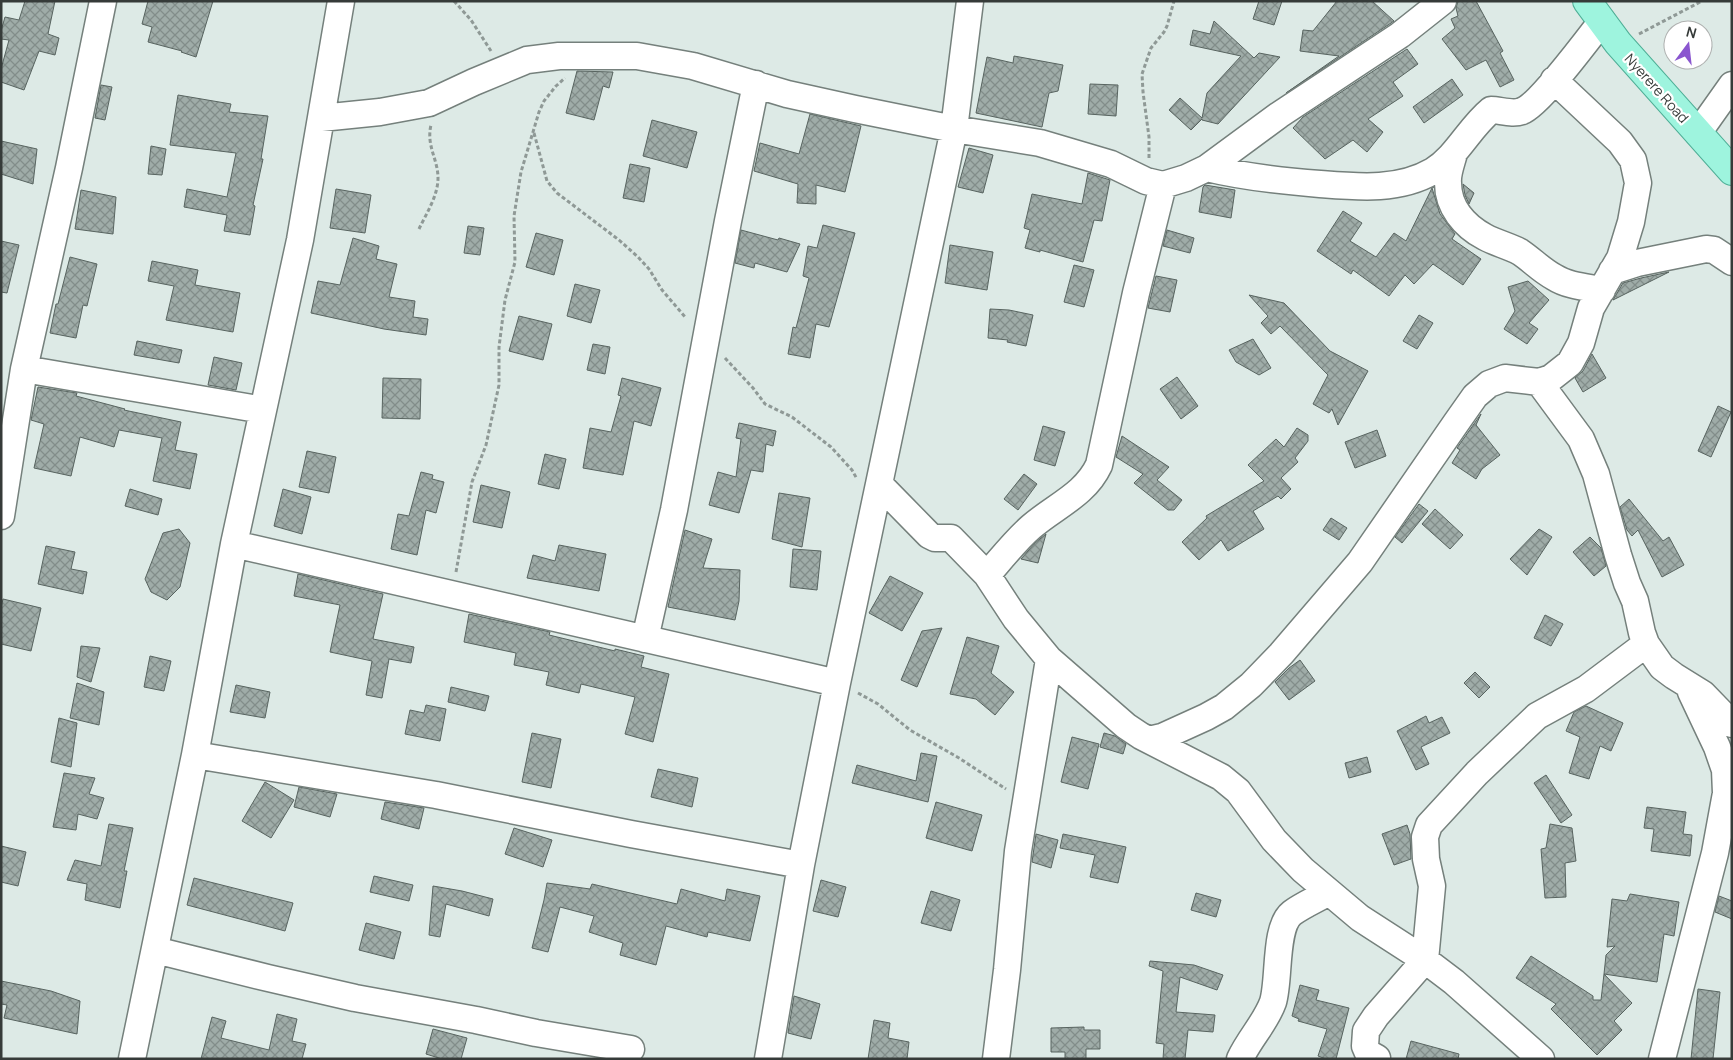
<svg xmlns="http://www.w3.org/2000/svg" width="1733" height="1060" font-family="Manrope,sans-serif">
<defs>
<pattern id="building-cross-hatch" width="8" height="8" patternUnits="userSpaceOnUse" patternTransform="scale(1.25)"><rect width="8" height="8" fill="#9faca8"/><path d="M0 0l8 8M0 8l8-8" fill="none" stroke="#828d8a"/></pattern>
</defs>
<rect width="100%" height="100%" fill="#ddeae6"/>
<!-- building -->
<path fill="url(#building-cross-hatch)" stroke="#586460" d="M25,1h30l-7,33 11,4 -4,17 -16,-4 -15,39 -23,-8v-13l8,-29 -8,-1v-8l4,-14 14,3z
M148,1h65l-17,56 -15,-5 1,-1 -34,-9 4,-15 -10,-3z
M1259,1h23l-8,24 -21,-6z
M1337,1h35l22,20 -108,72 53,-37 -39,-5 3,-21 10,1z
M1458,1h18l27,50 -3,2 14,27 -14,7 -14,-27 -20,10 -24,-31 13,-11 -4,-9 7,-3 -2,-8z
M1214,21l40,37 5,-5 21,4 -62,67 -16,-4v-1l-11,11 -22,-20 11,-12 22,20 5,-25 34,-37 -51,-11 3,-15 17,4z
M1407,49l11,15 -25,18 10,14 -35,23 15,13 -16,20 -14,-12 -28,19 -32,-31 10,-11z
M1014,56l49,9 -5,26 -9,2 -7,34 -66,-14 11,-56 26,6z
M577,71l36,1 -4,16 -6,-2 -9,34 -28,-7z
M1452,79l11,16 -39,28 -11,-16z
M1090,84l28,1 -2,31 -28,-2z
M101,85l11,2 -7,33 -10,-2z
M178,95l53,9 -2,8 39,4 -7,43h2l-10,46 2,1 -5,29 -26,-4 3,-16 -43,-8 3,-18 40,8 9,-44 -66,-8z
M810,114l51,12 -16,66 -29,-7v19l-19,-1 1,-19 -44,-13 6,-28 39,11z
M652,120l45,12 -10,36 -44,-12z
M1,141l36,8 -4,35 -32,-10z
M151,146l15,3 -4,26 -14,-1z
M969,148l24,7 -10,38 -25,-6z
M630,164l20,4 -6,34 -21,-4z
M1088,173l22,7 -8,41 -8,-1 -11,42 -43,-12v2l-15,-4 5,-18 -6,-2 8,-34 50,10z
M1463,184l11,9 -5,11 -4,-9z
M1205,185l30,5 -4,28 -32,-6 4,-25z
M1432,188l8,26 15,20 -3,5 29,20 -18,26 -30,-21 -19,20 -9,-9 -16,21 -36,-26 -2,4 -34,-23 26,-40 19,12 -12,18 26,16 18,-24 12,8z
M336,189l35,6 -6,38 -35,-5z
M81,190l35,7 -3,37 -38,-5z
M823,225l32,8 -15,55 -11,39 -13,-3 -6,34 -22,-4 5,-27 3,1 13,-50 -6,-2 5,-30 9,2z
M468,226l16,2 -4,27 -16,-2z
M741,230l37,10 1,-2 21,6 -13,28 -32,-9 -1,5 -19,-5z
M1167,230l27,8 -4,15 -27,-7z
M536,233l27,7 -9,35 -28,-8z
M353,238l26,8 -3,13 21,5 -8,33 26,4 -2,16 15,2 -2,16 -42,-6 -73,-16 7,-32 22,4z
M1,241l18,4 -12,48 -6,-1z
M950,245l43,7 -6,38 -42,-7z
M70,257l27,7 -10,42 -4,-1 -7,33 -26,-5 6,-29h2z
M152,261l46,9 -3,15 45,8 -7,39 -67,-12 8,-34 -26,-5z
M1074,265l20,5 -10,37 -20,-5z
M1669,272l-56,28 10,-17 18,-5z
M1156,276l21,4 -7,32 -22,-4z
M1528,281l21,19 -20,23 9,6 -11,15 -23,-15 11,-18 -7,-24z
M575,284l25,6 -9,33 -24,-7z
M1249,295l35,8 46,48 38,20 -30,54 -6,-16 -3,4 -16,-9 15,-29 -48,-49 -9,8 -10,-11 7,-7z
M990,309l19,1 24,5 -7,31 -19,-4 1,-2 -20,-2z
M1419,315l14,8 -16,26 -14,-8z
M519,316l33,8 -9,36 -34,-9z
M1253,339l18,29 -12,7 -23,-13 -7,-12z
M137,341l45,9 -3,13 -45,-8z
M593,344l17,3 -5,27 -18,-4z
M1592,354l14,24 -23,14 -8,-14 8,-7z
M214,357l28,6 -6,27 -28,-5z
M1177,377l21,29 -17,13 -21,-30z
M383,378l38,1 -1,40 -38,-1z
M622,378l39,10 -10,38 -17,-5 -11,54 -40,-7 7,-40 21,4 10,-36 -3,-1z
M38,387l39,6 -1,3 49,13 -1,1 57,12 -6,28 22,4 -7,35 -37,-8 9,-43 -43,-8 -5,17 -34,-10 -9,39 -37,-8 10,-44 -13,-4z
M1718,406l13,6 -20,45 -13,-6z
M1481,414l-5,11 24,30 -18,14 -6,10 -24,-16 8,-13 -3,-2z
M739,423l37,8 -3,15 -7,-2 -3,28 -12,-2 -12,43 -30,-8 9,-33 18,5 5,-38 -5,-1z
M1043,426l22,6 -10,34 -21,-6z
M1297,428l11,7v6l-13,17 3,4 -17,16 10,11 -10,10 -3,-3 -25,15 11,18 -36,22 -7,-11 -22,20 -17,-18 25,-24 -1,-2 58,-35 -16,-16 28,-26 8,8z
M1377,430l9,26 -31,12 -10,-26z
M1122,436l47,31 -12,13 25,20 -8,10h-6l-34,-27 9,-9 -27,-17z
M307,451l29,6 -7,36 -30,-6z
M545,454l21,5 -7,30 -21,-5z
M421,472l12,3 -1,4 12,3 -8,31 -10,-3 -9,45 -26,-6 7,-35 11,2z
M1024,474l13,10 -19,26 -14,-11z
M481,485l29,7 -8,36 -29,-6z
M130,489l32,10 -4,16 -33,-9z
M283,489l28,8 -9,37 -28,-8z
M779,493l31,5 -8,49 -30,-8z
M1629,499l34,42 6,-4 15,28 -22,12 -24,-47 -6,6 -5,-6 -7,-23z
M1419,504l9,7 -26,32 -7,-6z
M1435,509l28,26 -13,14 -28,-25z
M1331,518l16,10 -8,12 -16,-10z
M179,529l11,14 -10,44 -13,13 -16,-8 -6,-13 18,-46z
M1539,529l13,8 -25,38 -17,-16z
M685,530l27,9 -9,29 37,2 -1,31 -4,19 -67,-13z
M1046,534l-8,29 -17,-4 14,-16z
M1590,537l11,11 5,18 -12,10 -21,-24z
M559,545l47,9 -7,37 -72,-13 6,-23 22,6z
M46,546l29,6 -4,17 16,3 -4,22 -45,-10z
M793,549l28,2 -4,39 -27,-3z
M298,574l85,20 -10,45 41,8 -3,16 -22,-4 -7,39 -16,-3 6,-34 -42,-9 10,-47 -46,-9z
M890,576l33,17 -21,38 -33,-18z
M3,599l38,9 -10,43 -30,-7v-36z
M469,614l81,18 -1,3 66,16v-2l29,7 -3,11 28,7 -16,68 -28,-8 10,-37 -54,-13 -2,9 -33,-8 3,-13 -35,-7 2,-12 -52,-11z
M1545,615l18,9 -12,22 -17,-8z
M942,628l-25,59 -16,-7 21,-49z
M967,637l32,9 -8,27 23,19 -19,23 -19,-16 -26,-5z
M81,646l19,2 -9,34 -14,-5z
M150,656l21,5 -7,30 -20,-4z
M1300,660l15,21 -26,19 -14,-18 14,-14z
M1475,672l15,15 -11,11 -15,-15z
M77,683l27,9 -5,33 -29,-7z
M236,685l34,7 -5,26 -35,-6z
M451,687l38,9 -4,15 -37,-9z
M426,705l20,4 -6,32 -35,-7 5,-24 14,3z
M1586,706l37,17 -12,28 -11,-5 -11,33 -20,-6 11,-36 -14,-6 8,-19z
M1426,716l3,7 13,-6 8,16 -29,14 8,17 -13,6 -19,-39z
M59,718l18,5 -6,44 -20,-5z
M532,733l29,6 -10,49 -29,-6z
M1104,733l11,3 11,8 -3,10 -23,-7z
M1072,737l27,7 -11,45 -27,-7z
M921,753l16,3 -9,46 -76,-19 5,-18 59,16z
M1367,757l4,15 -22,6 -4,-15z
M658,769l40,9 -6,29 -41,-10z
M64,773l31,5 -6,16 15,4 -7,21 -19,-5 -2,16 -23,-3z
M1546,775l26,40 -11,8 -27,-40z
M265,782l29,18 -23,38 -29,-17z
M299,787l38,7 -7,23 -36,-10z
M385,802l39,6 -5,21 -38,-10z
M936,802l46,13 -10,36 -46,-13z
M1647,807l39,5 -3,22 9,1 -2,21 -39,-5 3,-22 -10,-1z
M109,824l24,4 -9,43h3l-7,37 -35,-8 2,-16 -20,-4 8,-20 26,6z
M1550,824l22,4 4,33 -11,2 1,34 -21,1 -4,-49 5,-1z
M1407,825l3,9 1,25 -17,6 -12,-31z
M514,828l38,12 -9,27 -38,-13z
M1036,834l22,6 -7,28 -19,-6z
M1063,834l63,13 -8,36 -28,-6 5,-22 -35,-7z
M1,846l25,6 -8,34 -17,-4z
M374,876l39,9 -4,16 -39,-9z
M194,878l99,25 -8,28 -98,-26z
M821,880l25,7 -8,30 -25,-6z
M547,883l43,6 2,-5 85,20 4,-15 44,12 2,-12 33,7 -10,45 -42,-9 -1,5 -41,-11 -10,39 -36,-10 3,-12 -34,-11 5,-16 -34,-9 -12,45 -16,-4 12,-48z
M433,886l29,5 31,8 -4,17 -43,-12 -6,33 -11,-2z
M931,891l29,9 -9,31 -30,-8z
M1196,893l25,7 -5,17 -25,-7z
M1630,894l49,8 -5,34 -10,-2 -7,48 -53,-8 2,-19 9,-9 -8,1 5,-48 15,2z
M1719,896l13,5v18l-17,-7z
M366,923l35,9 -7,27 -35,-9z
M1531,956l62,40v4h8l3,-26 28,29 -18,18 8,9 -25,25 -46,-46 5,-5 -40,-26z
M1150,961l44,4 29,10 -6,15 -37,-13 -4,35 39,3 -2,17 -25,-2 -3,29h-22l1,-15 -8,-1 7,-72 -14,-5z
M1,981l50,10 29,10 -3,33 -73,-16 3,-13 -6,-1z
M1300,985l19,5 -3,10 33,8 -13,51h-10l-8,-3 9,-27 -29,-8 1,-2 -7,-3z
M1698,989l22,3 -7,67h-22z
M794,996l26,8 -9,35 -23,-6z
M277,1014l20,5 -5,22 14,3 -4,15h-101l11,-42 14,4 -5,17 48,12z
M874,1020l16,3 -2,15 21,4 -2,17h-39z
M1084,1027v3h16v19h-14v10h-21v-7h-14v-24z
M433,1029l34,9 -6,21h-19l-16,-5z
M1411,1041l48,13 -1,5h-52z"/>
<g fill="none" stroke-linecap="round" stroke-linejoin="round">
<!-- minor casing -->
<g stroke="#75807c" stroke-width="29">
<path id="minor" d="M321,118l59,-6 49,-9 45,-21 53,-22 32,-4h78l56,10 94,28 68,15 99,20 86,14 71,21 35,17 17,4 23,-7 21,-10 72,-53 121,-80 43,-34
M1698,133l34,-48
M1454,153c-2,9 -7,20 -6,30 0,24 16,43 37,54 11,6 24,9 35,15 12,8 21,18 34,25 14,9 32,10 48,13
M1207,168c37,9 75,13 113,16 38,3 79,7 113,-13 24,-15 36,-43 58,-61 9,0 22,5 31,1 17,-6 66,-72 80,-90
M1612,271l25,-8 69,-14 8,1 18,12
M24,369l239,41
M1539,382l42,57 15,35 22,81 9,28 8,18 7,32 4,11 16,23 12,9 29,18 29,30
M879,484l50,51 6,3h16l36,37 29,44 33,40 77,67 15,10 80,41 17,14 36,49 29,30 57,48 65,42 29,22 87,77
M1,516l23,-147 45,-201 34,-167
M234,544l603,139
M987,575c14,-16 28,-34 44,-48 24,-21 54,-32 68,-62l37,-172 27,-108
M645,639l29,-129 54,-289 28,-137
M1149,740l13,-3 44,-20 18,-10 27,-22 30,-31 79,-92 96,-139 19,-27 14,-12 16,-6 34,4 12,-4 19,-15 11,-20 10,-35 29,-50 11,-36 7,-39 -5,-23 -13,-18 -66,-62
M195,755l241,40 195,39 170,31
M155,950l113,28 87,20 121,22 60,13 95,16
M1377,1058l-9,-5 -3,-7 1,-15 10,-15 49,-56 7,-74 -6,-27 -1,-22 4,-12 48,-52 60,-57 49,-27 60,-45
M132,1059l63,-304 39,-211 66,-304 41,-239
M768,1059l33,-194 36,-182 117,-554 16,-128
M996,1059l11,-89 11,-119 31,-192
M1240,1059c9,-20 26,-37 33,-57 7,-23 1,-75 19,-89 11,-8 25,-14 37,-21
M1662,1059l53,-206 11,-60 -1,-23 -8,-23 -26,-55"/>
</g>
<!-- major casing -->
<g stroke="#4fae96" stroke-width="30">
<path id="major" d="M1587,1l31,42 114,128"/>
</g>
<!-- path -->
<path stroke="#8f9996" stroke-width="3" stroke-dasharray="4 2.5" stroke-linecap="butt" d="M454,1l17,19 20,31
M1639,34l63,-33
M534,133l13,48 10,12 62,47 19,17 11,12 13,21 24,28
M1149,158v-21l-6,-45 -1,-18 9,-26 13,-16 3,-6 7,-25
M419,229c7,-15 19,-33 19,-51 0,-19 -12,-32 -7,-53
M725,358l28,30 12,16 27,13 39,30 21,23 5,9
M456,572l16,-90 14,-37 13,-60v-38l6,-47 10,-38 -1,-46 7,-44 18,-60 5,-11 12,-15 9,-8
M858,693l20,11 32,26 49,28 47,31"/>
<!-- minor -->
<use href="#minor" stroke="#fff" stroke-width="26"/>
<!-- major -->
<use href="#major" stroke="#9ef4de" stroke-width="28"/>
</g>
<g text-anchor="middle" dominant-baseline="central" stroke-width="4.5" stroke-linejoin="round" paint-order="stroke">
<!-- street labels -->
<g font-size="14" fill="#363b39" stroke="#fff">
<text transform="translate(1657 88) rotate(48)">Nyerere Road</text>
</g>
</g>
<!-- border -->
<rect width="1733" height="1060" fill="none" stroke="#363b39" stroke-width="5"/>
<!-- north arrow -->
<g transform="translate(1688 45) rotate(15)"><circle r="24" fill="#ffffff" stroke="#afb1b0"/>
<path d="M0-4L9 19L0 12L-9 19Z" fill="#8a56cf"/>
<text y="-8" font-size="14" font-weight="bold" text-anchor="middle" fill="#363b39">N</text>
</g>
</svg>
